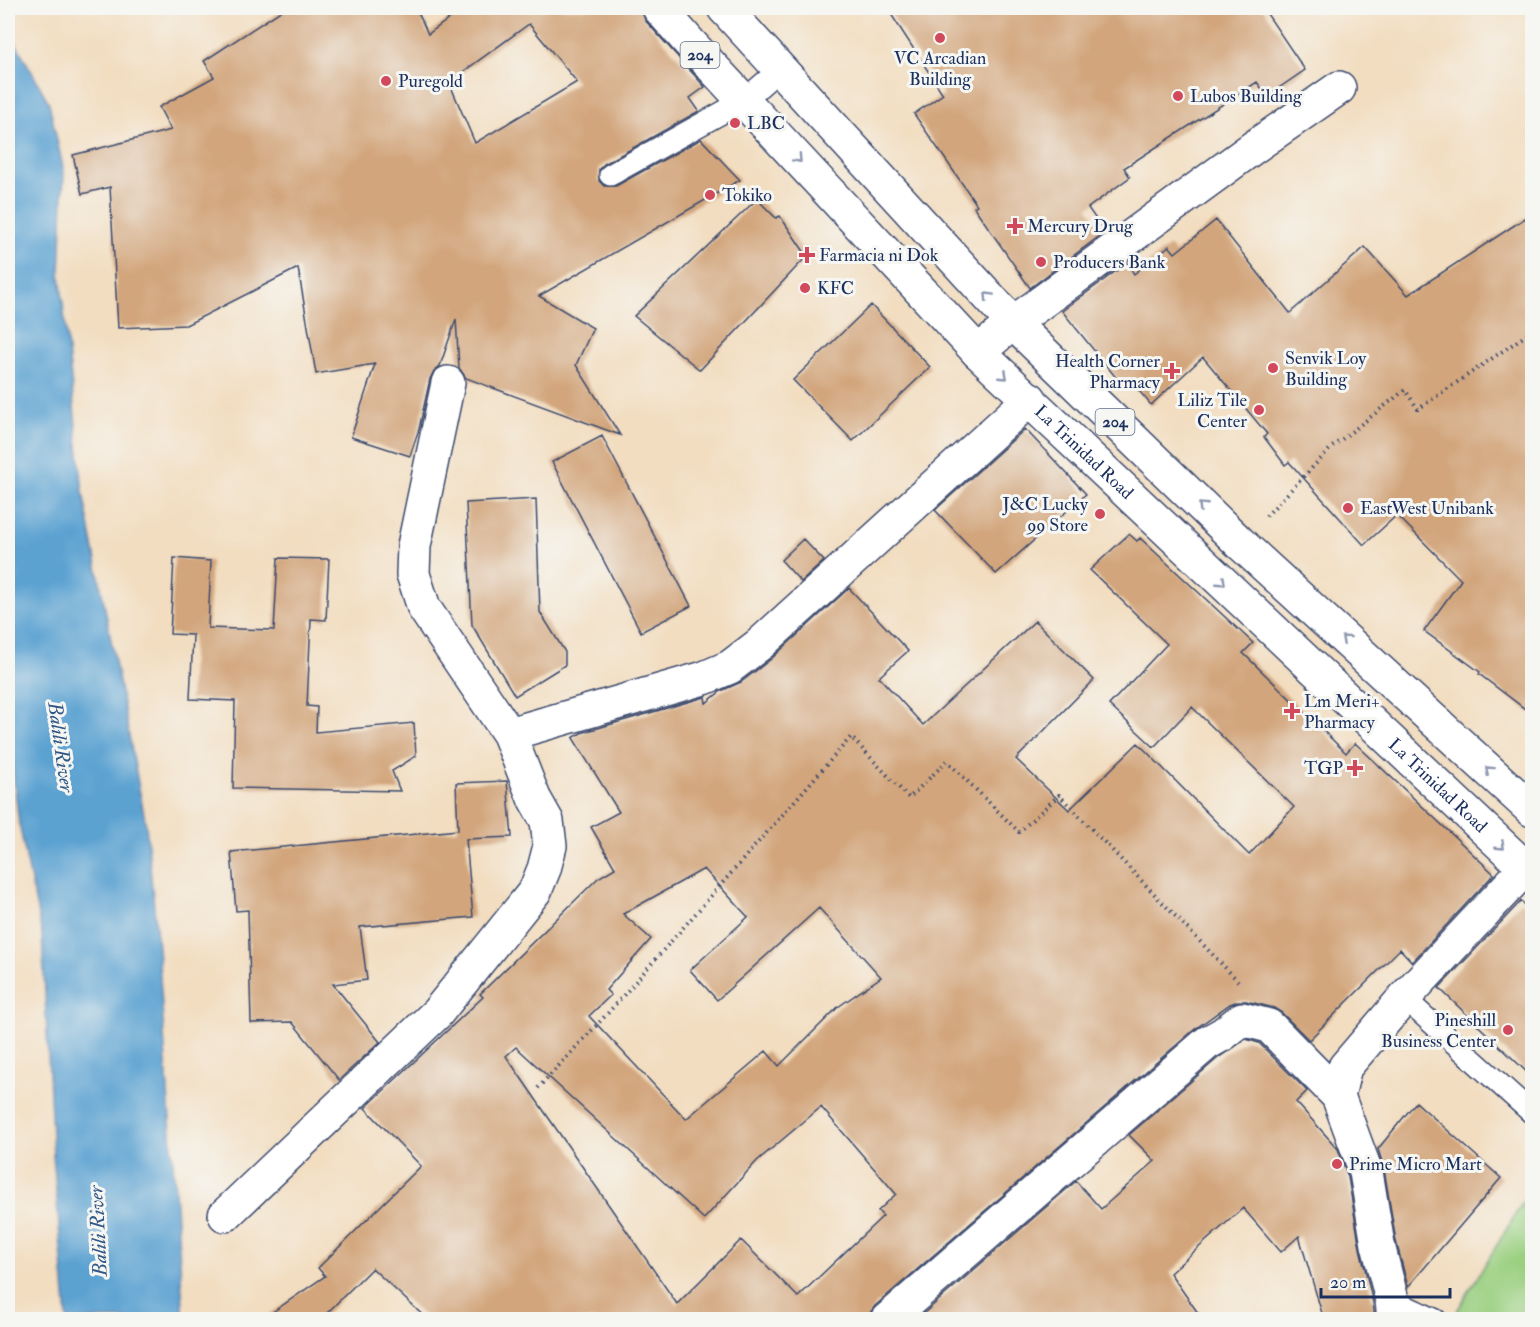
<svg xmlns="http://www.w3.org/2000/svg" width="1540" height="1327" font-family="'IM FELL Double Pica',serif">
<rect width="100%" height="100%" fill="#f6f6f2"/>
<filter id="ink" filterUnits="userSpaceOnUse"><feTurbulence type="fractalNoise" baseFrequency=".0167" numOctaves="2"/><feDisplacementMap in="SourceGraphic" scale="12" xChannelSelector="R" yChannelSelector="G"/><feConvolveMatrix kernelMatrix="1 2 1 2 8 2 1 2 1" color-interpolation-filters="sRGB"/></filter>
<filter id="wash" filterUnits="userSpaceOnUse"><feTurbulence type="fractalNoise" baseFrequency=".008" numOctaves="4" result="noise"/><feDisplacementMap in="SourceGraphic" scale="24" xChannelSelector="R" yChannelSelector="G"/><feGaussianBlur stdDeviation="1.35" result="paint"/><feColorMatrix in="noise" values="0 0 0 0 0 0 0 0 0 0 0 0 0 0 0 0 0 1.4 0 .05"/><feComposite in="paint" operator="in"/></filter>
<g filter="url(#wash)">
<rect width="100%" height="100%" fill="#f2ddc0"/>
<!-- green -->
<path fill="#9bd081" stroke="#5b8070" stroke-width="1.5" d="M1532,1187v132h-56l-19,-8z"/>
<!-- water -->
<path fill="#5ba2d1" stroke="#3b6898" stroke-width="1.5" d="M8,29l41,74 15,69 -4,102 23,218 63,333 12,123 26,371h-117l-14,-164 -11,-221 -23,-110 -11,-96z"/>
<g id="blocks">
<!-- building -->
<path fill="#d2a57c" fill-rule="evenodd" d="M285,8h131l12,26 36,-26h177l4,12 60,67 -15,11 9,13 -95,53 -5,5v12l5,5h12l85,-47 39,41 -201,116 54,32 -17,37 44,70 -154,-57 -7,-10 -3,-49 -16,47 -6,5 -4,8 -11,50 -9,27 -59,-19 24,-73 -59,10 -18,-106 -112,57 -68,3 -8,-141 -28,7 -9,-39 98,-25 -12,-23 55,-30 -10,-16zM529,24l48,58 -102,61 -26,-61z
M887,8h376l42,62 -38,26 -10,-14 -133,86 6,9 -42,31 17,24 -75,56 -56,-81 3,-2 -63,-91 29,-20z
M757,199l19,19 4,-2 27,40 -107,114 -66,-54z
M1533,213v502l-54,-41 1,-2 -56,-41 37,-51 -64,-65 -33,30 -75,-83 -4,3 -21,-28 3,-3 -64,-77 -52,48 -22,-26 -7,6 -60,-74 65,-48 7,11 35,-28 6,7 41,-33 74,93 75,-66 43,48z
M871,305l59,62 -77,74 -60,-61z
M1025,429l61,65 -90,80 -61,-64z
M602,436l89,170 -50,26 -89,-170z
M536,499l4,113 25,40v13l-50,31 -43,-71 -6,-122z
M1129,534l8,7 3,-3 113,105 -10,10 103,100 9,-10 139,131 -82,88 -12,-13 -91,91 -27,-27 -8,-5 -28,-7h-8l-8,3 -35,25 -320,277 -5,7 -1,7h-441l-56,-52 -52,52h-59l64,-44 -7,-8 103,-102 -56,-58 118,-111 -3,-3 118,-116 17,-10 -24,-41 28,-15 -46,-74 8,-5 124,-36 1,6 15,-12 20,-9 30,-23 78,-71 59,63 -29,26 44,48 112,-104 59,59 -78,79 53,51 69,-67 111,112 45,-48 -102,-100 -38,40 -45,-42 58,-61 -77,-74zM704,869l44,48 -58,53 27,30 102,-92 62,69 -43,30 -59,59 -13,-15 -80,68 -97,-103 22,-21 -5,-5 45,-51 -28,-25zM516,1047l188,172 53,-58 64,-54 75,87 -18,17 5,5 -85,81 -57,-57 -64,64 -171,-248z
M803,539l21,22 -23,21 -20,-22z
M174,558l37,3 -3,67 66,2 4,-72 51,1 -3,61 -15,-1 -4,87 10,1 -1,25 98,-9 2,33 -24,15 8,20 -167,-3 2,-87 -45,-2 3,-64 -23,-1z
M507,781l5,56 -46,2 7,78 -113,10 7,53 -34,4 47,58 -41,38 -47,-58 -41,1 -3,-113 -12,1 -5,-59 227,-22 -2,-47z
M1521,901l12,12v165l-94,-90z
M1246,1039l13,4 48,48 -11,11 42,47 10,28 12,71 13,55 2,17h-51l-25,-84 -18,16 -38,-44 -73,65 33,47h-287l160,-139 25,28 54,-48 -26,-26 89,-77z
M1416,1102l85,76 -93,109 -12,-46 -12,-72 -6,-20z"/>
</g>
</g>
<g filter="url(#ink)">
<use href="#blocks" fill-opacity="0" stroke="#3b496d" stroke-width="1.5"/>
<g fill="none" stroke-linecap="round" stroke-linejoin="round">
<!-- service casing -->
<g stroke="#3b496d" stroke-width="24">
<path id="service" d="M610,175l133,-74 37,-32
M1404,998l128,115
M1392,1300l44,20"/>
</g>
<!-- minor casing -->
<g stroke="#3b496d" stroke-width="36">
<path id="minor" d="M978,352l35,-29 241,-176 85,-59
M509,734l195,-56 26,-11 30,-23 270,-245
M225,1215l212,-202 98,-122 9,-22 6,-23 -3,-25 -13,-23 -25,-64 -85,-126 -11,-34 1,-28 34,-163
M887,1320l320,-277 16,-9 19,-15 27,7 69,70
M1394,1320l-2,-20 -14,-55 -12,-73 -28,-76 7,-29 59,-69 128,-137"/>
</g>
<!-- trunk casing -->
<g stroke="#3b496d" stroke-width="36">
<g id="trunk">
<path id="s1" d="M659,8l30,34 289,310 554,522"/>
<path d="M724,8l289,315 227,220 292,267"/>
</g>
</g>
<!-- path -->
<path stroke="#3b496d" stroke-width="4" stroke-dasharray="1.5 4.5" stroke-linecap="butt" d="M1266,516l66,-69 73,-57 13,19 114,-78
M538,1088l69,-74 244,-277 58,61 38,-37 72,71 40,-37 179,186"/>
<!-- service -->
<use href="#service" stroke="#fff" stroke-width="21"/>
<!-- minor -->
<use href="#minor" stroke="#fff" stroke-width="33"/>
<!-- trunk -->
<use href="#trunk" stroke="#fff" stroke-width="33"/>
</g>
<!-- one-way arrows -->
<defs><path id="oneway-chevron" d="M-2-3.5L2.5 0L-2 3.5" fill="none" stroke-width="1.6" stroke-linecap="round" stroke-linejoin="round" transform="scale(1.5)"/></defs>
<g stroke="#8d97ae">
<use href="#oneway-chevron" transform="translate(798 159) rotate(47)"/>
<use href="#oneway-chevron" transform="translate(988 296) rotate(-133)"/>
<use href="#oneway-chevron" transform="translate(1004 376) rotate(43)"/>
<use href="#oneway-chevron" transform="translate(1202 506) rotate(-136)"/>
<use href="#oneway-chevron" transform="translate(1222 582) rotate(43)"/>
<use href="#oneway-chevron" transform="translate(1345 639) rotate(-138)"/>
<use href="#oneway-chevron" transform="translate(1489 770) rotate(-138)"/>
<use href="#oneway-chevron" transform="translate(1501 846) rotate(43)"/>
</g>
</g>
<!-- markers -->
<g fill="#d1495b" stroke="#f6f6f2" stroke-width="2">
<circle cx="940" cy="38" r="6"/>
<circle cx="386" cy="81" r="6"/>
<circle cx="1178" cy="96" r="6"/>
<circle cx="735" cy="123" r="6"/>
<circle cx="710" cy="195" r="6"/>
<path d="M1012 217h6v6h6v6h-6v6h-6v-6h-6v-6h6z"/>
<path d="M804 246h6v6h6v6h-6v6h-6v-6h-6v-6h6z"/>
<circle cx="1041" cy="262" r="6"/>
<circle cx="805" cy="288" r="6"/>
<circle cx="1273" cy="368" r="6"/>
<path d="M1169 362h6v6h6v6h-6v6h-6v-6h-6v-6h6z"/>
<circle cx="1259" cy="410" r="6"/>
<circle cx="1348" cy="508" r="6"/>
<circle cx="1100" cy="514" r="6"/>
<path d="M1289 702h6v6h6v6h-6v6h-6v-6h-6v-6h6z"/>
<path d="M1352 759h6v6h6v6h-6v6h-6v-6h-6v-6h6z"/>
<circle cx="1508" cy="1030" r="6"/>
<circle cx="1337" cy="1164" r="6"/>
</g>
<g text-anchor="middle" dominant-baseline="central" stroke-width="6" stroke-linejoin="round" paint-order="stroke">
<!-- shield labels -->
<g fill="#f6f6f2" stroke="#5d6b8a" stroke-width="1.5">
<rect x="680.5" y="42" width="39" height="26" rx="4.5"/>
<rect x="1095.5" y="409" width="39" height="26" rx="4.5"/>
</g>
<g font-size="16" font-weight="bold" fill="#1b2f5e">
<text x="700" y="55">204</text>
<text x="1115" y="422">204</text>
</g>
<!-- poi labels -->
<g font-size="18" fill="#1b2f5e" stroke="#f6f6f2" text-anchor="start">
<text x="940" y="58" text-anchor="middle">VC Arcadian<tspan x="940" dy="21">Building</tspan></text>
<text x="398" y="81">Puregold</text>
<text x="1190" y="96">Lubos Building</text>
<text x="747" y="123">LBC</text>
<text x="722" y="195">Tokiko</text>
<text x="1027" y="226">Mercury Drug</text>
<text x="819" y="255">Farmacia ni Dok</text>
<text x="1053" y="262">Producers Bank</text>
<text x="817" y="288">KFC</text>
<text x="1285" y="358">Senvik Loy<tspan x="1285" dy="21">Building</tspan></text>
<text x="1160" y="361" text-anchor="end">Health Corner<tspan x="1160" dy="21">Pharmacy</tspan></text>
<text x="1247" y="400" text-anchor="end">Liliz Tile<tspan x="1247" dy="21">Center</tspan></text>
<text x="1088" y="504" text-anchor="end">J&amp;C Lucky<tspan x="1088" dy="21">99 Store</tspan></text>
<text x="1360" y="508">EastWest Unibank</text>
<text x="1304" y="701">Lm Meri+<tspan x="1304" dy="21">Pharmacy</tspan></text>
<text x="1343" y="768" text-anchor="end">TGP</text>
<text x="1496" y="1020" text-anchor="end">Pineshill<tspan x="1496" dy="21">Business Center</tspan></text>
<text x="1349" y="1164">Prime Micro Mart</text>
</g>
<!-- street labels -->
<g font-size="18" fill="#1b2f5e" stroke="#f6f6f2">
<text stroke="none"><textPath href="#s1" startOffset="615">La Trinidad Road</textPath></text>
<text stroke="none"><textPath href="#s1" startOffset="1101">La Trinidad Road</textPath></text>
</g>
<!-- water labels -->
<g font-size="20" font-style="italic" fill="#315786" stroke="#f6f6f2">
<text transform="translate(61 747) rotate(82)">Balili River</text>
<text transform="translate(98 1231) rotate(-93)">Balili River</text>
</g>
</g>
<!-- margin -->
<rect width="1540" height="1327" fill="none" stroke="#f6f6f2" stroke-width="30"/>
<!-- scale -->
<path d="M1321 1288v9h129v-9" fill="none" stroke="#1b2f5e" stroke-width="3"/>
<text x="1330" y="1288" font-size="18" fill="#1b2f5e" stroke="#f6f6f2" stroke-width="4.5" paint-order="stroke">20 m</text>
</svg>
